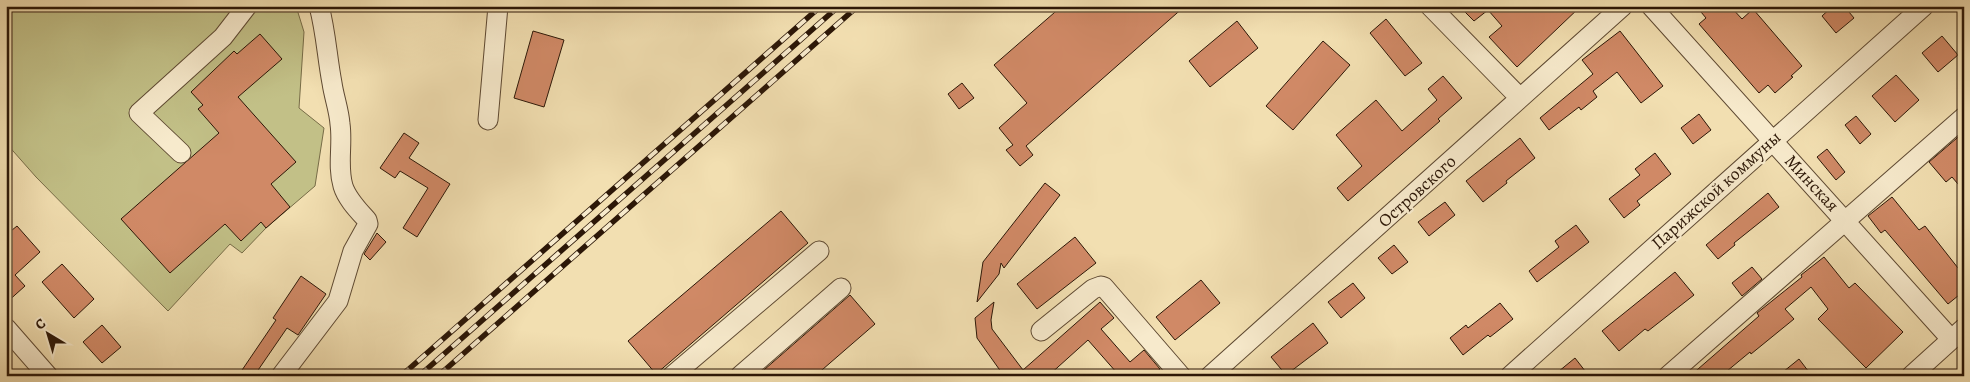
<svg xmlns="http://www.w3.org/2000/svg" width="1970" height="382" font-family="Alegreya,serif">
<rect width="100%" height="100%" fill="#f2dfb1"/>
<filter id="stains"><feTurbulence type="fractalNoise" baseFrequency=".004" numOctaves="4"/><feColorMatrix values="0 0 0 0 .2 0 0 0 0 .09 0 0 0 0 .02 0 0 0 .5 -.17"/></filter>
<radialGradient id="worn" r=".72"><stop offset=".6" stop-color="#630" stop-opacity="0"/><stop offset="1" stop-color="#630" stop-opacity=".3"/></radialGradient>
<!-- garden -->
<path fill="#c2c087" stroke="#776c47" d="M6,6h290l8,26 -5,76 25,20 -9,58 -49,42 -24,25 -12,-9 -62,67 -132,-134 -30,-34z"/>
<!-- building -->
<path fill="#d08966" stroke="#2c1707" d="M1062,6h123l-159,140 7,9 -13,11 -14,-16 7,-5 -14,-17 28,-25 -33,-38z
M1459,6h122l-64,61 -28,-30 13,-11 -14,-16 -14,11z
M1708,6h22l12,13 11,-10 49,57 -11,10 2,1 -18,16 -7,-8 -9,8 -60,-69 7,-6 -5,-6z
M1833,6h11l10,12 -18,15 -14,-17z
M1386,19l36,44 -17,13 -35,-43z
M1237,21l21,27 -48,39 -21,-26z
M533,31l31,9 -20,67 -30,-9z
M1620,31l43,55 -22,17 -24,-31 -24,19 4,6 -16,13 -2,-3 -30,23 -9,-12 53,-44 -11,-14z
M260,34l22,25 -44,38 58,65 -25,22 19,23 -24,21 -5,-6 -20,19 -16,-17 -55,49 -49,-54 98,-86 -21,-24 5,-4 -12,-13 43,-41 3,3z
M1942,36l16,19 -20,17 -16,-19z
M1323,41l27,24 -57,65 -27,-24z
M1896,75l23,25 -24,22 -23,-26z
M1443,76l19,22 -24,21 2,2 -92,80 -11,-13 25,-22 -26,-31 40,-35 26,31 35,-31 -9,-11z
M962,83l12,15 -15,11 -11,-15z
M1699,114l12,16 -18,14 -12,-16z
M1856,116l15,18 -11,10 -15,-19z
M1964,132v59l-12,-14 -6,5 -17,-20z
M404,133l15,10 -10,15 41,26 -33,53 -14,-9 25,-40 -28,-17 -5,7 -15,-10z
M1520,138l15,20 -29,23 1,2 -24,19 -17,-21z
M1827,149l18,23 -9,8 -19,-23z
M1655,153l16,21 -34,27 3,4 -16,13 -15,-19 31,-24 -5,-6z
M1045,183l15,12 -56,73 -3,-5 -2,11 -22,28 6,-40z
M1768,193l11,14 -45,36 1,2 -17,14 -12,-14z
M1892,197l27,33 6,-4 33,42 6,-5v28l-16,13 -63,-74 -4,3 -13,-17z
M1445,202l10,13 -26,21 -11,-14z
M781,211l27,32 -152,131 -28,-33z
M1576,225l13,17 -52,40 -8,-11 30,-24 -4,-6z
M17,226l23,26 -25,23 10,11 -19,17v-68z
M377,233l9,9 -16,18 -6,-6z
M1075,237l21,26 -59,46 -20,-25z
M1394,245l14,17 -16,12 -14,-16z
M1824,257l25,31 6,-5 48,49 -37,36 -48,-49 10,-10 -17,-22 -26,22 9,10 -43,35 -1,-2 -29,24h-31l69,-60 -2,-3 45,-36 -1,-2z
M62,264l32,35 -20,19 -32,-36z
M1752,267l10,12 -20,17 -10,-13z
M1675,272l19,23 -46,36 -3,-2 -26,22 -17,-20z
M301,276l25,18 -28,41 -11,-7 -33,48h-16l38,-56 -3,-2z
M1201,280l19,23 -45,37 -19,-23z
M1353,283l12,15 -24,20 -13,-16z
M850,295l25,29 -60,52h-58z
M994,302l-3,18 1,9 31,41 77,-68 14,16 -13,11 29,33 14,-12 16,19 -8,7h-39l4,-3 -29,-33 -40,36h-44l-27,-38 -2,-20z
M1500,303l13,16 -23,18 -2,-2 -25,20 -13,-17 16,-13 2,3z
M1313,323l15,20 -42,32 -15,-18z
M102,325l19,22 -19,16 -19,-21z
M1575,358l14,18h-36z
M1799,359l13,17h-34z"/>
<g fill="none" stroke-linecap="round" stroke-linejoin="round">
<!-- minor casing -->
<g stroke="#5e4932" stroke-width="21">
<path id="minor" d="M1430,6l90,92
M1651,6l300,333
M488,120l10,-114
M181,153l-42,-40 84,-76 24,-31
M6,328l42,48
M1041,331l52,-42 8,-3 3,1 77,89
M281,376l57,-75 15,-50 15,-27 -1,-4c-9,-10 -20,-21 -24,-34 -6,-20 0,-42 -3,-62 -1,-14 -6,-27 -8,-41 -5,-26 -6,-51 -13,-77
M672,376l147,-125
M740,376l101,-88
M1210,376l413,-370
M1510,376l414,-370
M1668,376l296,-259
M1911,376l53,-48"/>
</g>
<!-- minor -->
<use href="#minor" stroke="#f7eacc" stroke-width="19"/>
<!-- rail casing -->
<g stroke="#2c1707" stroke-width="5.5">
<path id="rail" d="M401,376l420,-370
M419,376l420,-370
M438,376l420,-370"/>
</g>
<!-- rail -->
<use href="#rail" stroke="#f7eacc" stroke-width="4" stroke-dasharray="11" stroke-linecap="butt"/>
</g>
<g text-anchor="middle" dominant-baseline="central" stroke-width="4.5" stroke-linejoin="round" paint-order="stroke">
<!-- street labels -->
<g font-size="18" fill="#2c1707" stroke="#f7eacc">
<text transform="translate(1812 183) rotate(47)">Минская</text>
<text transform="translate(1716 190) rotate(-42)">Парижской коммуны</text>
<text transform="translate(1417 191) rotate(-42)">Островского</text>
</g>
</g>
<!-- margin -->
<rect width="1970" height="382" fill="none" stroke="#f2dfb1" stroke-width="25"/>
<rect x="8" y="8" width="1955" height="367" fill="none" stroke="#2c1707" stroke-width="2.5"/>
<rect x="12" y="12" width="1945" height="357" fill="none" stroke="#2c1707"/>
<!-- north arrow -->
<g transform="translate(48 334) rotate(322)" stroke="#f7eacc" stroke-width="4" paint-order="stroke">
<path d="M0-4L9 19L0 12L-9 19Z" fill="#2c1707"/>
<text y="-8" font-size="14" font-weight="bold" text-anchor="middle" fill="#2c1707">С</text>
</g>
<rect width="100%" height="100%" filter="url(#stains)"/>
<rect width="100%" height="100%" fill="url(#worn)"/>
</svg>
